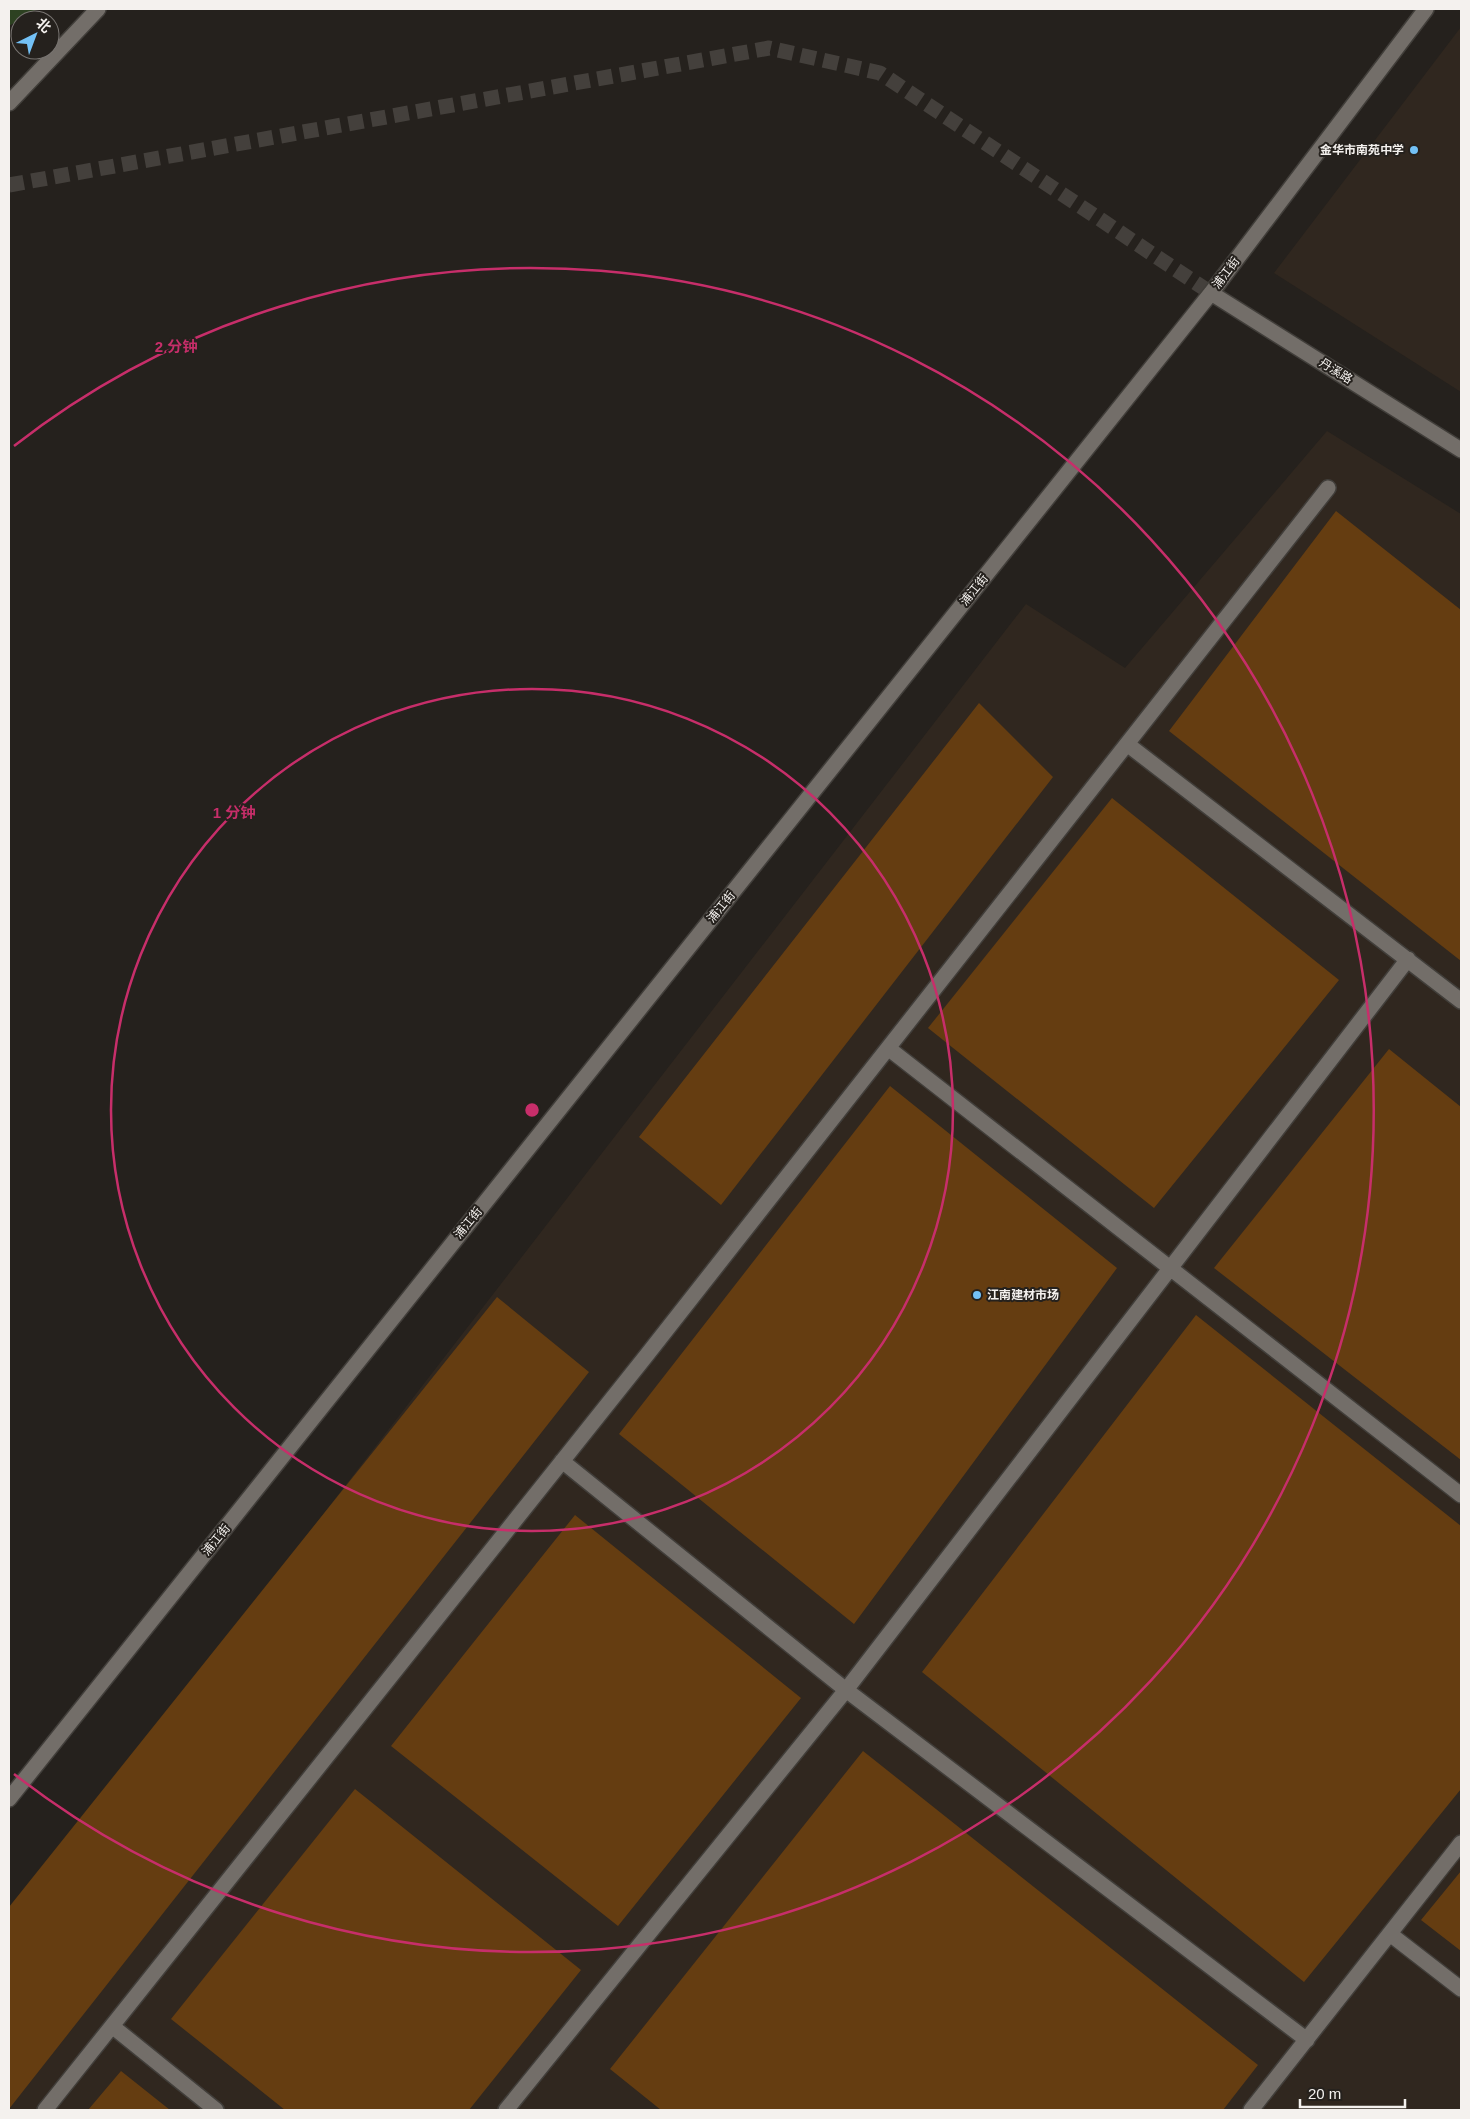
<svg xmlns="http://www.w3.org/2000/svg" width="1470" height="2119" font-family="Arial,'Noto Sans SC',sans-serif">
<rect width="100%" height="100%" fill="#25211d"/>
<!-- built -->
<path fill="#30271f" d="M1461,27v365l-187,-119z
M1327,431l134,83v1596h-1452v-189l1017,-1317 99,64z"/>
<!-- green -->
<path fill="#2d4121" d="M9,9h28l-28,17z"/>
<!-- building -->
<path fill="#653d11" d="M1336,511l125,99v351l-292,-230z
M979,703l74,74 -332,428 -82,-68z
M1112,798l227,182 -185,228 -226,-180z
M1389,1049l72,58v353l-247,-192z
M890,1086l227,182 -263,356 -235,-190z
M497,1297l92,75 -580,737v-202z
M1196,1315l265,211v263l-157,193 -382,-310z
M575,1515l226,183 -183,228 -227,-180z
M863,1751l395,314 -35,45h-562l-51,-41z
M355,1789l226,181 -112,140h-184l-114,-91z
M1461,1871v80l-40,-31z
M121,2071l49,39h-82z"/>
<g fill="none" stroke-linecap="round" stroke-linejoin="round">
<!-- minor-tunnel -->
<path stroke="#44403c" stroke-width="15" stroke-dasharray="15 8" stroke-linecap="butt" d="M9,185l760,-137 111,25 331,220"/>
<!-- minor casing -->
<g stroke="#413e3a" stroke-width="18">
<path id="minor" d="M9,103l89,-94
M1211,293l250,157
M1127,744l334,257
M888,1048l573,447
M562,1461l284,229 461,350
M9,1799l1202,-1506 215,-284
M1390,1934l71,55
M112,2026l104,84
M45,2110l601,-754 682,-868
M506,2110l340,-420 562,-731
M1251,2110l210,-267"/>
</g>
<!-- minor -->
<use href="#minor" stroke="#736e69" stroke-width="15"/>
</g>
<!-- distance rings -->
<g fill="none" stroke="#c72e6a" stroke-width="2.5">
<circle cx="532" cy="1110" r="421"/>
<path d="M14 446A842 842 0 1 1 14 1774"/>
</g>
<!-- markers -->
<g fill="#73c1f6" stroke="#25211d" stroke-width="2">
<circle cx="1414" cy="150" r="5"/>
<circle cx="977" cy="1295" r="5"/>
</g>
<g text-anchor="middle" dominant-baseline="central" stroke-width="4" stroke-linejoin="round" paint-order="stroke">
<!-- poi labels -->
<g font-size="12" font-weight="bold" fill="#f4f1ee" stroke="#25211d" text-anchor="end">
<text x="1404" y="150">金华市南苑中学</text>
<text x="987" y="1295" text-anchor="start">江南建材市场</text>
</g>
<!-- street labels -->
<g font-size="12" fill="#f4f1ee" stroke="#25211d">
<text transform="translate(1226 273) rotate(-53)">浦江街</text>
<text transform="translate(1336 371) rotate(32)">丹溪路</text>
<text transform="translate(974 590) rotate(-51)">浦江街</text>
<text transform="translate(721 907) rotate(-51)">浦江街</text>
<text transform="translate(468 1223) rotate(-51)">浦江街</text>
<text transform="translate(216 1540) rotate(-51)">浦江街</text>
</g>
</g>
<circle cx="532" cy="1110" r="8" fill="#c72e6a" stroke="#25211d" stroke-width="2.5"/>
<g font-size="15" text-anchor="middle" font-weight="bold" fill="#c72e6a" stroke="#25211d" stroke-width="4" stroke-linejoin="round" paint-order="stroke">
<text x="176" y="352">2 分钟</text>
<text x="234" y="818">1 分钟</text>
</g>
<!-- border -->
<rect width="1470" height="2119" fill="none" stroke="#f4f1ee" stroke-width="20"/>
<!-- north arrow -->
<g transform="translate(35 35) rotate(42)"><circle r="24" fill="#25211d" stroke="#787471"/>
<path d="M0-4L9 19L0 12L-9 19Z" fill="#73c1f6"/>
<text y="-8" font-size="14" font-weight="bold" text-anchor="middle" fill="#f4f1ee">北</text>
</g>
<!-- scale -->
<path d="M1300 2099v8h105v-8" fill="none" stroke="#f4f1ee" stroke-width="2.5"/>
<text x="1308" y="2099" font-size="15" fill="#f4f1ee" stroke="#25211d" stroke-width="4" paint-order="stroke">20 m</text>
</svg>
